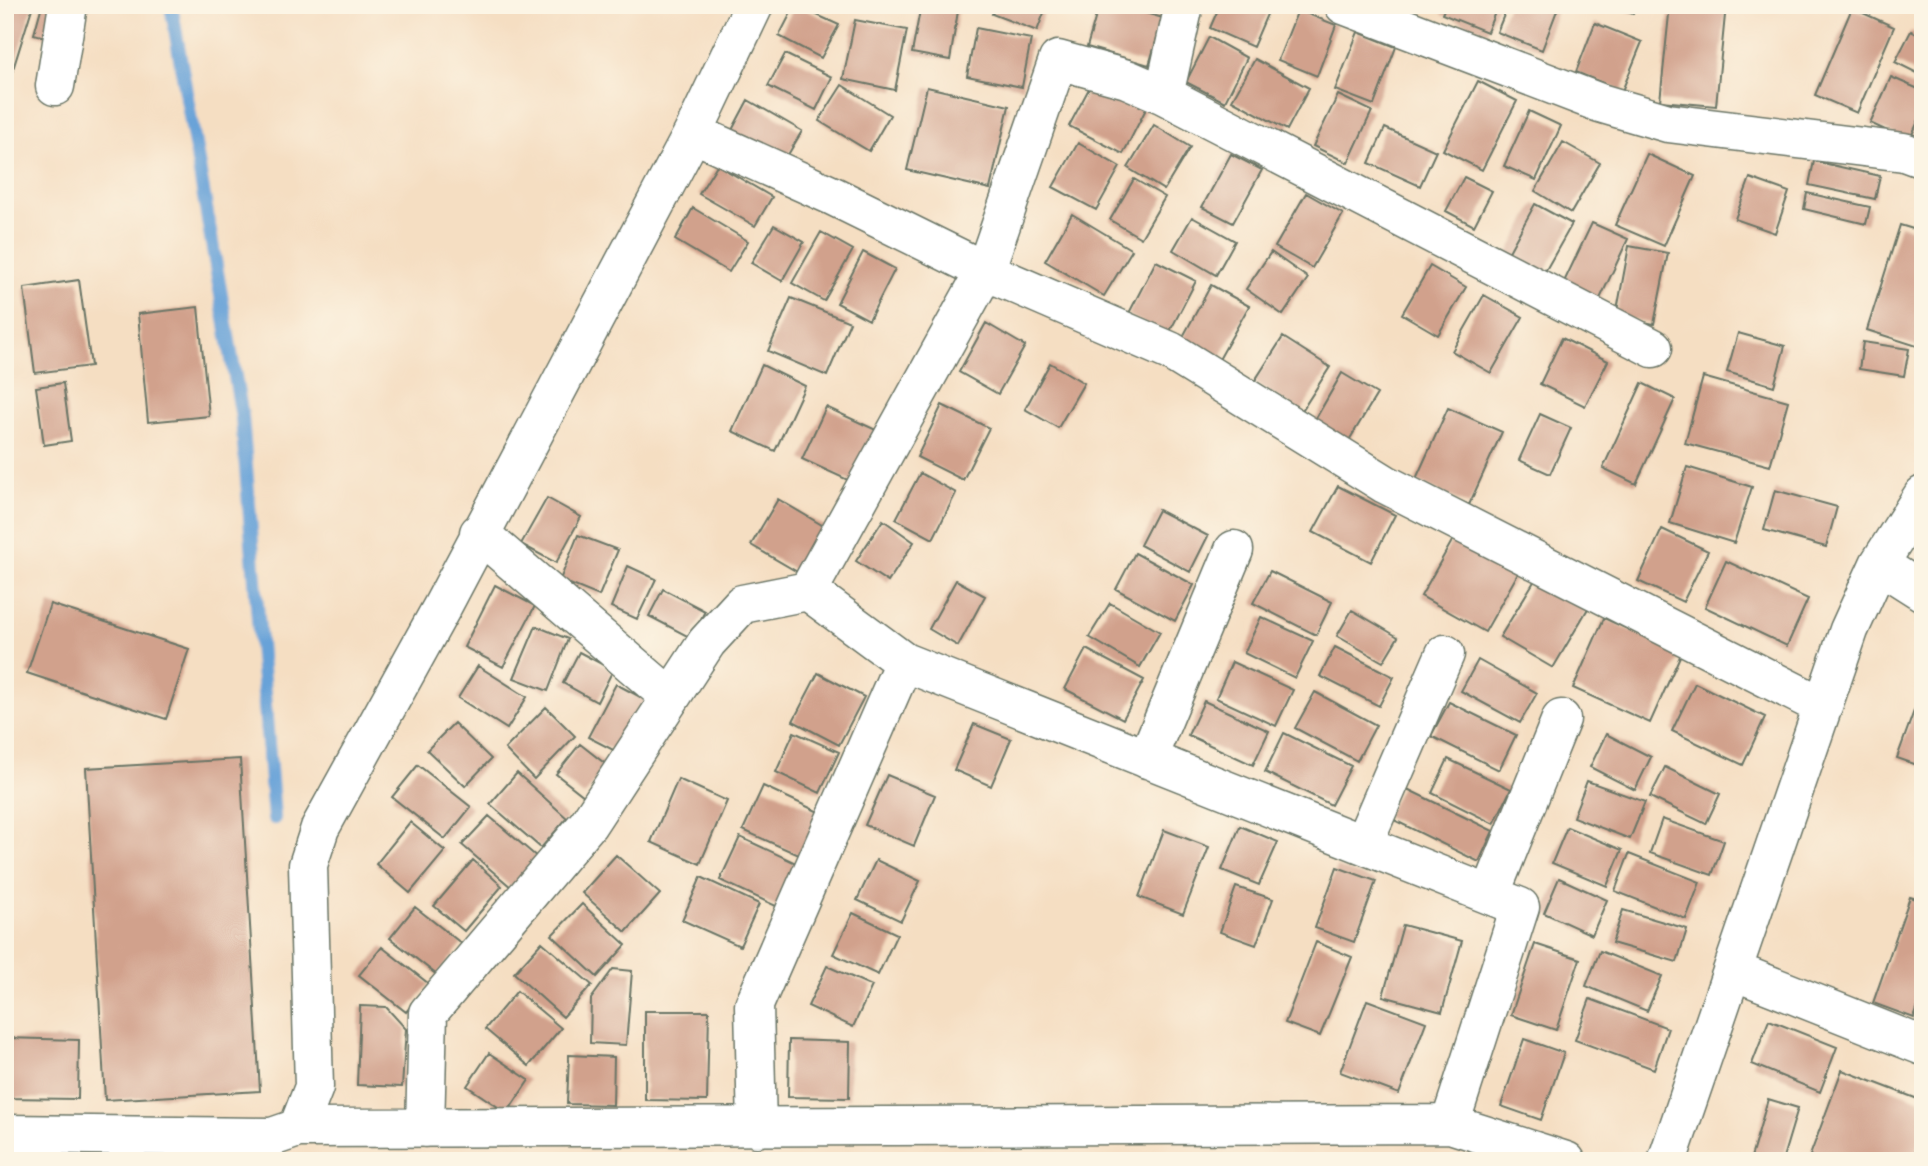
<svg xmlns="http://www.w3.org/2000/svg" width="1928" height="1166" font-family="'Indie Flower',sans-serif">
<rect width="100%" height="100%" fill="#fcf5e5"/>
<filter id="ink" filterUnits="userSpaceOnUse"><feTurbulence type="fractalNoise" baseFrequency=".0143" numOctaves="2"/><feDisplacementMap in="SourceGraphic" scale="14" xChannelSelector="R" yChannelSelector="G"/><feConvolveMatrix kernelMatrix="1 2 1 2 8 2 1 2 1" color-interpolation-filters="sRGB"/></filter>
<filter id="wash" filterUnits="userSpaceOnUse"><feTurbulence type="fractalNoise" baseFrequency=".00686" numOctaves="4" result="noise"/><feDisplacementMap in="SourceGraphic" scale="28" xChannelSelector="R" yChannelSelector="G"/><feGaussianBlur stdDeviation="1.57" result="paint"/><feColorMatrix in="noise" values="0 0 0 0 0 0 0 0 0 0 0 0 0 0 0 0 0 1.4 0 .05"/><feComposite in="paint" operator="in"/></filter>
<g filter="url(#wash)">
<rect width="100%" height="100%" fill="#f5dec2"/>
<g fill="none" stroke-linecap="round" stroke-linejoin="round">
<!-- stream -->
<path stroke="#68a2d8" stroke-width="14" d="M171,5l71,412 32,401"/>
</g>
<g id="blocks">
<!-- building -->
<path fill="#d1a18c" d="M5,5h28l-24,77 -4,-1z
M42,5h18l-8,34 -18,-5z
M795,5l44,20 -18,33 -42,-22z
M921,5h38l-9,55 -38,-7z
M996,5h51l-10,26 -45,-17z
M1099,5h18l46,13 -14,47 -62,-18z
M1220,5h51l-18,42 -43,-19z
M1446,5h52l-11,27 -45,-18z
M1508,5h51l-17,45 -45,-18z
M1611,5h25l-3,8z
M1670,5h56l-10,101 -56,-5z
M1852,8l42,19 -37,86 -42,-18z
M1298,10l38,15 -19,51 -39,-16z
M855,20l52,10 -12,60 -52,-11z
M1595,23l47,19 -20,49 -46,-19z
M976,28l55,11 -9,48 -55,-11z
M1911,31l12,6v39l-28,-14z
M1358,32l38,15 -22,58 -39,-15z
M1209,37l38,21 -22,44 -39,-20z
M785,54l47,23 -16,33 -48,-24z
M1255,59l54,29 -22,42 -55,-30z
M1891,77l32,14v20l-14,30 -39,-18z
M1093,81l53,28 -23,45 -54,-28z
M1478,81l39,20 -35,69 -39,-20z
M842,85l48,30 -21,36 -50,-30z
M927,87l82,19 -19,83 -83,-19z
M1338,95l34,16 -24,52 -35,-17z
M748,100l54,31 -20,34 -52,-31z
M1529,111l32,15 -25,54 -32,-14z
M1154,125l36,22 -26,43 -36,-22z
M1385,128l51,23 -16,35 -51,-23z
M1563,142l37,21 -29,50 -36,-22z
M1078,143l42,24 -24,43 -43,-23z
M1231,154l31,16 -29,53 -31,-16z
M1647,154l48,22 -31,70 -49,-21z
M1814,161l66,15 -5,23 -66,-14z
M717,165l55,32 -17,29 -56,-32z
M1464,177l28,14 -18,35 -28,-15z
M1750,178l39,14 -14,41 -40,-14z
M1134,179l31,18 -24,41 -31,-18z
M1306,193l37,21 -31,54 -37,-21z
M1807,193l63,14 -4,17 -62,-15z
M1535,204l37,20 -30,53 -36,-20z
M693,208l55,33 -19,31 -54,-32z
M1072,214l60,36 -28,46 -59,-35z
M1192,217l43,24 -19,34 -43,-25z
M1592,223l36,16 -29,62 -36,-17z
M774,225l30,17 -22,39 -31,-18z
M1900,225l23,7v116l-56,-18z
M821,232l32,18 -29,51 -32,-18z
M1629,246l39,7 -14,71 -38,-8z
M863,252l32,17 -26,51 -32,-17z
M1271,252l37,26 -25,37 -37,-26z
M1156,261l40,20 -28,54 -40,-20z
M1430,266l36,21 -28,48 -36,-21z
M79,280l12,86 -56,7 -11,-85z
M1211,285l38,21 -33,59 -37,-21z
M1484,295l39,22 -32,56 -39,-22z
M791,298l59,24 -23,54 -59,-25z
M198,307l11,109 -61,6 -10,-108z
M986,323l39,23 -27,48 -39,-22z
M1738,333l47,13 -11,40 -47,-14z
M1283,337l47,30 -29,45 -47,-30z
M1562,338l46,23 -23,45 -45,-22z
M1863,342l46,7 -5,27 -45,-7z
M1050,363l34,20 -26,45 -33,-19z
M762,365l43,21 -30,65 -43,-20z
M1342,373l35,21 -32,53 -34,-20z
M1703,377l85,24 -18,65 -85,-23z
M63,383l8,58 -27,4 -8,-58z
M1642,383l33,16 -39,85 -33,-16z
M942,405l47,23 -26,52 -46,-23z
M826,407l50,23 -24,52 -50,-23z
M1448,408l54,24 -33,73 -54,-24z
M1540,414l31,14 -21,46 -31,-14z
M1687,467l65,20 -18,56 -64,-20z
M920,473l36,20 -23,46 -37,-20z
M1338,486l57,29 -24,47 -58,-30z
M1775,490l62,17 -11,40 -62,-17z
M547,498l34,19 -25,46 -35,-19z
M778,499l54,32 -26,46 -55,-32z
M1158,510l50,26 -18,36 -50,-27z
M883,520l31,22 -26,40 -32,-21z
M1662,529l46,22 -25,51 -45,-21z
M1456,534l64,36 -35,62 -64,-36z
M578,535l40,15 -19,46 -39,-16z
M1135,553l59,32 -19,36 -59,-32z
M1726,561l82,38 -21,47 -82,-39z
M628,566l28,13 -19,40 -26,-12z
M1270,571l62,31 -16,33 -63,-32z
M1538,575l52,30 -37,63 -53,-31z
M956,580l29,16 -27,50 -29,-17z
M495,585l40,21 -32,61 -39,-20z
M663,589l42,22 -14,27 -42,-22z
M1110,603l50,29 -20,35 -51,-30z
M50,604l139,45 -23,70 -139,-46z
M1352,610l46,27 -15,25 -46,-26z
M1261,617l52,24 -18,37 -51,-25z
M1604,618l77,36 -31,69 -77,-35z
M536,626l32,13 -20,52 -34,-13z
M1335,647l59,30 -15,29 -59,-30z
M1086,649l58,31 -21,39 -58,-30z
M579,652l34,18 -16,32 -34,-19z
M1478,660l59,33 -17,30 -59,-32z
M1232,662l61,28 -17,36 -60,-28z
M478,666l49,31 -20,32 -49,-31z
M818,673l46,24 -25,48 -46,-24z
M1695,683l70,34 -22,48 -71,-34z
M616,684l30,16 -27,53 -31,-16z
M1923,686v81l-26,-9z
M1315,692l61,33 -19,36 -62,-33z
M1204,701l65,30 -16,34 -65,-30z
M1449,702l67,33 -17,35 -68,-34z
M546,707l29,29 -41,43 -29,-30z
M454,723l37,36 -26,27 -38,-36z
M974,724l37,15 -20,47 -37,-16z
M794,732l45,20 -19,41 -44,-21z
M1284,733l67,33 -20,39 -66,-33z
M1606,734l45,23 -16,33 -45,-23z
M580,744l28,22 -24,30 -28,-22z
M240,759l20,332 -155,9 -19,-332z
M1448,759l63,30 -17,35 -62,-31z
M418,765l53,42 -26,32 -53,-42z
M1665,767l55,27 -14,30 -56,-27z
M517,773l50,45 -26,30 -51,-44z
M887,775l48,20 -21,51 -49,-21z
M678,779l49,22 -27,63 -49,-22z
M1587,781l58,21 -15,37 -57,-22z
M763,786l58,27 -20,43 -58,-26z
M1401,786l92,45 -14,31 -93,-46z
M489,816l56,48 -26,30 -57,-49z
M1662,819l62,22 -12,34 -62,-22z
M410,822l35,29 -35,42 -34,-29z
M1240,826l38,16 -19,43 -37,-15z
M1567,827l55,23 -15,36 -55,-23z
M1164,830l45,17 -26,67 -44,-17z
M740,837l58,27 -20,43 -58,-27z
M1629,854l71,28 -14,37 -71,-28z
M616,855l44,39 -34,38 -44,-39z
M473,860l29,26 -38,45 -30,-25z
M876,860l44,21 -19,40 -44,-21z
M1337,867l39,14 -22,61 -39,-14z
M701,877l58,27 -19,42 -58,-26z
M1559,878l48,22 -15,35 -48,-22z
M1236,887l37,12 -17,46 -36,-13z
M1910,897l13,4v92l-9,25 -41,-15z
M582,904l44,41 -29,32 -45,-42z
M415,907l47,37 -25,31 -47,-37z
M1623,910l64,19 -10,33 -65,-19z
M853,913l44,21 -19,41 -45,-21z
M1403,925l59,16 -20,71 -59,-16z
M542,942l50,43 -29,32 -49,-44z
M1316,942l36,15 -32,79 -35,-13z
M1535,944l45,15 -24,71 -45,-15z
M382,947l47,37 -23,28 -47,-37z
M1600,951l62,25 -15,35 -61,-25z
M827,966l45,20 -19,41 -45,-21z
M613,969l19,2 -6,74 -36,-2 1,-44z
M517,991l44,37 -32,38 -44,-37z
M1590,999l78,29 -14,41 -79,-29z
M1367,1000l59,22 -27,72 -59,-22z
M360,1006l26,1 20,22 -4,58 -45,-2z
M645,1011h64l-2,90 -62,-1z
M1769,1020l68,27 -17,45 -68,-28z
M5,1038l74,2 -1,59 -73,-1z
M1524,1039l40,14 -23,67 -40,-14z
M789,1040l61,2 -1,56 -61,-1z
M489,1053l40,27 -22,33 -40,-27z
M569,1055l45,2 -1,48 -46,-1z
M1842,1070l81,31v30l-11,30h-104z
M1768,1099l30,9 -16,53h-32z"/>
</g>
</g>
<g filter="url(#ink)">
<use href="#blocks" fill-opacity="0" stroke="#6a7566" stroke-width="2"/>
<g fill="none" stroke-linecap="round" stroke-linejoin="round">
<!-- minor casing -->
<g stroke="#6a7566" stroke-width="41">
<path id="minor" d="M1344,5l256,98 68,20 236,29 19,7
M55,86l13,-81
M1164,95l20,-90
M693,133l140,63 152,75 185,80 215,133 437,222
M479,533l191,164
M1879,564l44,28
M808,591l96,71 616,245 -70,217
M1147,759l87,-209
M1363,844l82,-190
M1490,895l71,-176
M1734,971l189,75
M298,1128l1152,-4 116,37
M425,1128l3,-115 160,-189 119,-182 35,-38 66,-13 177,-320 73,-211 69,19 37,16 489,253
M757,1128l-3,-123 150,-343
M5,1134l267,3 26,-9 16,-41 -6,-222 12,-37 122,-221 251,-474 61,-128
M1667,1161l182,-531 30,-66 44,-69"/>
</g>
<!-- minor -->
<use href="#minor" stroke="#fff" stroke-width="38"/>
</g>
</g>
<!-- margin -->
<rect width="1928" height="1166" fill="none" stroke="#fcf5e5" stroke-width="28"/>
</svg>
